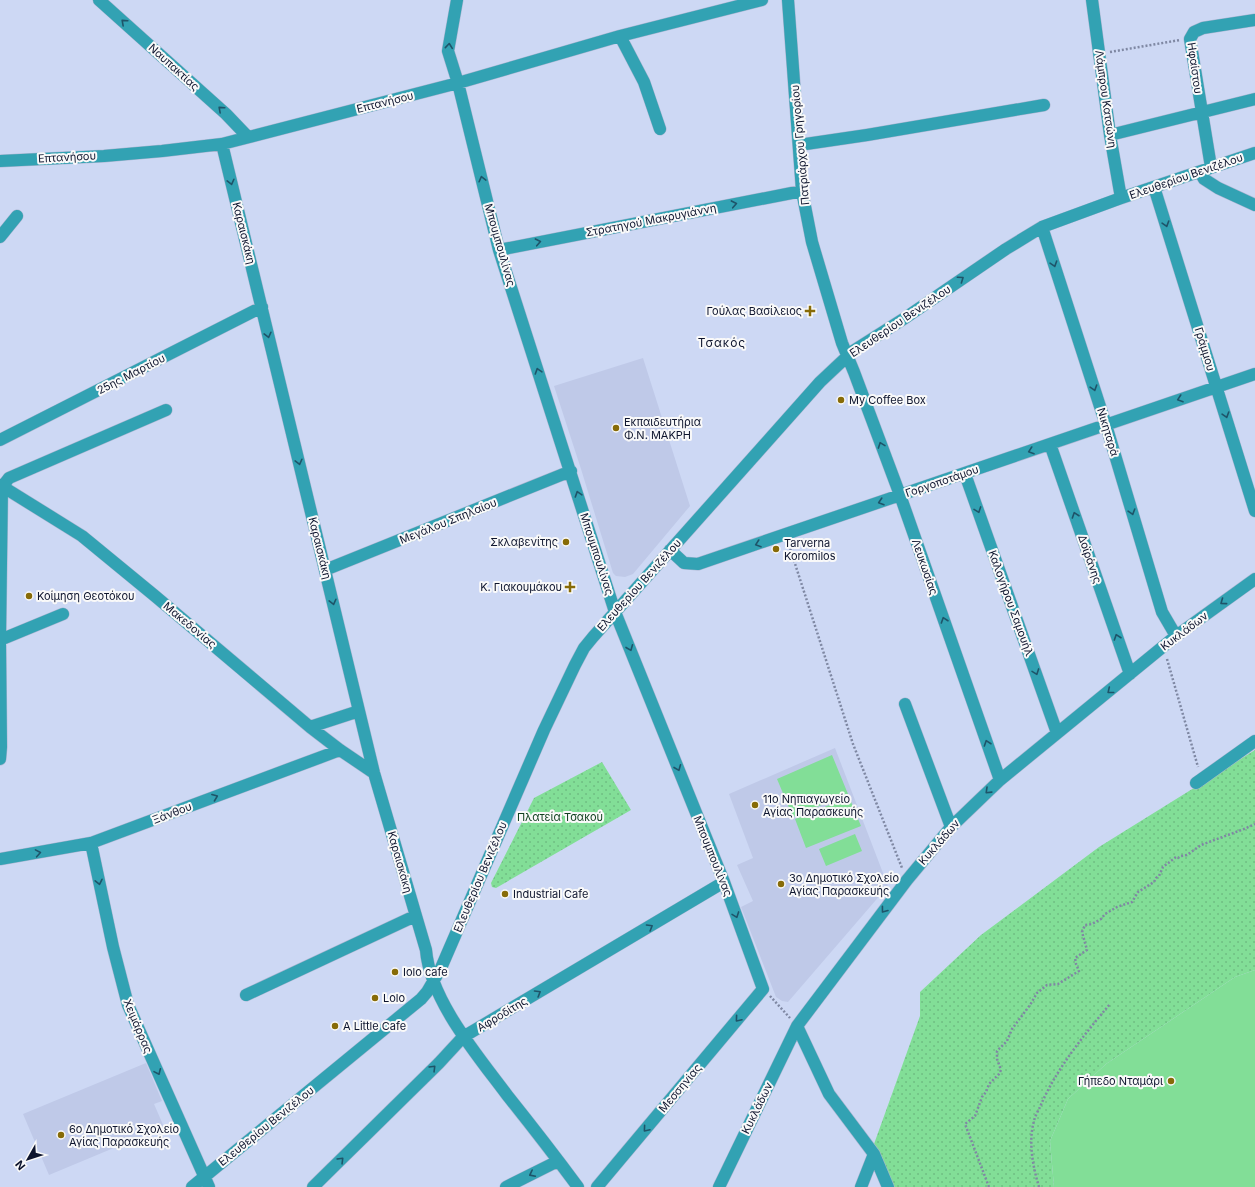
<svg xmlns="http://www.w3.org/2000/svg" width="1255" height="1187" font-family="Inter,sans-serif">
<defs>
<pattern id="grass-dots" width="8" height="8" patternUnits="userSpaceOnUse"><rect width="8" height="8" fill="#82de97"/><path d="M2 2h.1M6 6h.1" fill="none" stroke="#6fbe82" stroke-width="1.8" stroke-linecap="round"/></pattern>
</defs>
<rect width="100%" height="100%" fill="#cdd8f4"/>
<!-- built -->
<path fill="#bfc9e8" d="M643,358l47,148 -57,68 -8,3 -9,-1 -3,-3 -32,-104 -27,-83z
M835,748l53,138 -100,116 -6,-1 -6,-4 -35,-90 12,-6 -16,-36 16,-7 -24,-64z
M146,1063l16,38 -8,3 10,23 -115,48 -26,-61z"/>
<!-- grass -->
<path fill="url(#grass-dots)" d="M1255,750v220l-20,7 -129,87 -38,35 -18,42 4,46h-160l-20,-43 46,-128v-24l61,-57 118,-88z
M602,762l29,48 -135,78 -4,-1 -1,-4 43,-85z"/>
<!-- pitch -->
<path fill="#82de97" d="M832,755l16,39 -55,23 -16,-38z
M849,797l12,29 -55,22 -11,-29z
M855,834l7,17 -36,15 -7,-17z
M1255,970v217h-201l-4,-46 18,-42 38,-35 129,-87z"/>
<g fill="none" stroke-linecap="round" stroke-linejoin="round">
<!-- minor casing -->
<g stroke="#aab5d0" stroke-width="13">
<path id="minor" d="M99,0l127,114 22,23
M457,0l-9,51 10,32 41,167 116,362 109,270 39,107 -166,198
M788,0l14,191 10,51 30,101 12,29 46,123 100,285
M1092,0l18,135 11,63
M620,36l24,46 16,47
M1110,135l145,-36
M222,144l152,629 52,177c4,50 52,106 81,145 24,30 48,61 71,92
M799,145l68,-10 177,-30
M0,161l104,-5 58,-5 60,-7 236,-61 162,-47 142,-36
M1211,167l-21,-128 4,-7 9,-4 52,-8
M1200,172l4,7 14,9 37,17
M1154,187l101,324
M1042,227l64,198 56,187 14,24
M0,237l17,-21
M499,250l303,-59
M0,440l262,-133
M1050,444l80,230
M965,474l92,259
M0,485l82,51 73,60 155,131 30,23 34,23
M670,550l14,13 14,1 557,-190
M325,570l246,-99
M0,639l2,-152 7,-9 157,-68
M0,640l63,-26
M0,642l1,105 -1,12
M905,704l46,123
M310,727l49,-16
M1196,783l59,-42
M91,843l22,104 15,58 81,182
M0,859l91,-16 249,-93
M246,995l169,-79
M797,1026l32,68 45,60 14,33
M192,1187l229,-188 6,-7 14,-24 103,-238 31,-65 9,-17 9,-11 227,-255 33,-31 52,-33 101,-69 36,-22 79,-29 134,-45
M313,1187l126,-124 24,-26 261,-155
M506,1187l52,-26
M719,1187l78,-161 110,-146 44,-53 49,-47 176,-144 79,-57
M861,1187l13,-33"/>
</g>
<!-- path -->
<path stroke="#7f88a3" stroke-width="2.5" stroke-dasharray="2 2" stroke-linecap="butt" d="M1110,52l70,-12
M789,545l64,199 49,124
M1167,659l31,108
M770,996l20,22
M989,1187l-24,-63 10,-8 7,-19 4,-5 3,-8 10,-10 2,-4 -4,-11v-8l10,-10 5,-12 18,-24 7,-12 10,-8 11,-1 21,-13 -3,-7 -1,-6 12,-8 -5,-18 3,-7 7,-1 9,-5 4,-5 12,-7 15,-5 6,-10 16,-10 2,-4 3,-2 4,-9 13,-10 2,1 3,-2 6,-1 14,-10 43,-16 11,-5
M1039,1187c-6,-20 -11,-45 -5,-66 1,-5 4,-10 6,-14 16,-38 44,-72 70,-103"/>
<!-- minor -->
<use href="#minor" stroke="#32a2b3" stroke-width="12"/>
</g>
<!-- one-way arrows -->
<defs><path id="oneway-chevron" d="M-2-3.5L2.5 0L-2 3.5" fill="none" stroke-width="1.6" stroke-linecap="round" stroke-linejoin="round"/></defs>
<g stroke="#1e5469">
<use href="#oneway-chevron" transform="translate(124 22) rotate(-138)"/>
<use href="#oneway-chevron" transform="translate(449 46) rotate(-84)"/>
<use href="#oneway-chevron" transform="translate(221 109) rotate(-138)"/>
<use href="#oneway-chevron" transform="translate(482 179) rotate(-104)"/>
<use href="#oneway-chevron" transform="translate(231 182) rotate(76)"/>
<use href="#oneway-chevron" transform="translate(734 204) rotate(-11)"/>
<use href="#oneway-chevron" transform="translate(1166 224) rotate(73)"/>
<use href="#oneway-chevron" transform="translate(538 242) rotate(-11)"/>
<use href="#oneway-chevron" transform="translate(1054 264) rotate(72)"/>
<use href="#oneway-chevron" transform="translate(961 279) rotate(-35)"/>
<use href="#oneway-chevron" transform="translate(268 335) rotate(76)"/>
<use href="#oneway-chevron" transform="translate(538 371) rotate(-108)"/>
<use href="#oneway-chevron" transform="translate(1094 388) rotate(72)"/>
<use href="#oneway-chevron" transform="translate(1180 399) rotate(161)"/>
<use href="#oneway-chevron" transform="translate(1226 415) rotate(73)"/>
<use href="#oneway-chevron" transform="translate(881 445) rotate(-110)"/>
<use href="#oneway-chevron" transform="translate(1031 451) rotate(161)"/>
<use href="#oneway-chevron" transform="translate(299 462) rotate(76)"/>
<use href="#oneway-chevron" transform="translate(578 494) rotate(-108)"/>
<use href="#oneway-chevron" transform="translate(881 502) rotate(162)"/>
<use href="#oneway-chevron" transform="translate(978 510) rotate(70)"/>
<use href="#oneway-chevron" transform="translate(1132 512) rotate(73)"/>
<use href="#oneway-chevron" transform="translate(1075 515) rotate(-109)"/>
<use href="#oneway-chevron" transform="translate(758 544) rotate(161)"/>
<use href="#oneway-chevron" transform="translate(333 602) rotate(76)"/>
<use href="#oneway-chevron" transform="translate(1223 602) rotate(144)"/>
<use href="#oneway-chevron" transform="translate(944 620) rotate(-109)"/>
<use href="#oneway-chevron" transform="translate(1117 637) rotate(-109)"/>
<use href="#oneway-chevron" transform="translate(630 648) rotate(68)"/>
<use href="#oneway-chevron" transform="translate(1036 672) rotate(70)"/>
<use href="#oneway-chevron" transform="translate(1110 691) rotate(141)"/>
<use href="#oneway-chevron" transform="translate(987 743) rotate(-109)"/>
<use href="#oneway-chevron" transform="translate(678 768) rotate(68)"/>
<use href="#oneway-chevron" transform="translate(988 791) rotate(136)"/>
<use href="#oneway-chevron" transform="translate(215 797) rotate(-21)"/>
<use href="#oneway-chevron" transform="translate(38 853) rotate(-10)"/>
<use href="#oneway-chevron" transform="translate(99 882) rotate(78)"/>
<use href="#oneway-chevron" transform="translate(884 910) rotate(127)"/>
<use href="#oneway-chevron" transform="translate(736 915) rotate(70)"/>
<use href="#oneway-chevron" transform="translate(650 927) rotate(-31)"/>
<use href="#oneway-chevron" transform="translate(538 993) rotate(-31)"/>
<use href="#oneway-chevron" transform="translate(738 1019) rotate(130)"/>
<use href="#oneway-chevron" transform="translate(433 1068) rotate(-45)"/>
<use href="#oneway-chevron" transform="translate(158 1072) rotate(66)"/>
<use href="#oneway-chevron" transform="translate(646 1129) rotate(130)"/>
<use href="#oneway-chevron" transform="translate(341 1160) rotate(-45)"/>
<use href="#oneway-chevron" transform="translate(532 1174) rotate(153)"/>
</g>
<!-- markers -->
<g fill="#876b07" stroke="#f9f9f9" stroke-width="1.5">
<path d="M808 305h4v4h4v4h-4v4h-4v-4h-4v-4h4z"/>
<circle cx="841" cy="400" r="4"/>
<circle cx="616" cy="428" r="4"/>
<circle cx="566" cy="542" r="4"/>
<circle cx="776" cy="549" r="4"/>
<path d="M568 581h4v4h4v4h-4v4h-4v-4h-4v-4h4z"/>
<circle cx="29" cy="596" r="4"/>
<circle cx="755" cy="805" r="4"/>
<circle cx="781" cy="884" r="4"/>
<circle cx="505" cy="894" r="4"/>
<circle cx="395" cy="972" r="4"/>
<circle cx="375" cy="998" r="4"/>
<circle cx="335" cy="1026" r="4"/>
<circle cx="1171" cy="1081" r="4"/>
<circle cx="61" cy="1135" r="4"/>
</g>
<g text-anchor="middle" dominant-baseline="central" stroke-width="4" stroke-linejoin="round" paint-order="stroke">
<!-- street labels -->
<g font-size="11" fill="#0d142d" stroke="#f9f9f9">
<text transform="translate(174 67) rotate(42)">Ναυπακτίας</text>
<text transform="translate(1195 68) rotate(82)">Ηφαίστου</text>
<text transform="translate(1106 99) rotate(82)">Λάμπρου Κατσώνη</text>
<text transform="translate(385 102) rotate(-14)">Επτανήσου</text>
<text transform="translate(800 145) rotate(-95)">Πατριάρχου Γρηγορίου</text>
<text transform="translate(67 157) rotate(-3)">Επτανήσου</text>
<text transform="translate(1186 176) rotate(-19)">Ελευθερίου Βενιζέλου</text>
<text transform="translate(651 220) rotate(-11)">Στρατηγού Μακρυγιάννη</text>
<text transform="translate(244 233) rotate(76)">Καραισκάκη</text>
<text transform="translate(500 245) rotate(74)">Μπουμπουλίνας</text>
<text transform="translate(900 321) rotate(-34)">Ελευθερίου Βενιζέλου</text>
<text transform="translate(1205 349) rotate(73)">Γράμμου</text>
<text transform="translate(131 374) rotate(-27)">25ης Μαρτίου</text>
<text transform="translate(1108 432) rotate(73)">Νικηταρά</text>
<text transform="translate(942 481) rotate(-19)">Γοργοποτάμου</text>
<text transform="translate(448 521) rotate(-22)">Μεγάλου Σπηλαίου</text>
<text transform="translate(320 548) rotate(76)">Καραισκάκη</text>
<text transform="translate(597 554) rotate(72)">Μπουμπουλίνας</text>
<text transform="translate(1090 559) rotate(71)">Δοϊράνης</text>
<text transform="translate(925 567) rotate(71)">Λευκωσίας</text>
<text transform="translate(639 585) rotate(-48)">Ελευθερίου Βενιζέλου</text>
<text transform="translate(1011 603) rotate(70)">Καλογήρου Σαμουήλ</text>
<text transform="translate(190 625) rotate(40)">Μακεδονίας</text>
<text transform="translate(1184 631) rotate(-37)">Κυκλάδων</text>
<text transform="translate(172 813) rotate(-21)">Ξάνθου</text>
<text transform="translate(939 842) rotate(-49)">Κυκλάδων</text>
<text transform="translate(713 856) rotate(68)">Μπουμπουλίνας</text>
<text transform="translate(400 862) rotate(74)">Καραισκάκη</text>
<text transform="translate(480 877) rotate(-67)">Ελευθερίου Βενιζέλου</text>
<text transform="translate(502 1014) rotate(-31)">Αφροδίτης</text>
<text transform="translate(138 1026) rotate(67)">Χειμάρρας</text>
<text transform="translate(680 1088) rotate(-50)">Μεσσηνίας</text>
<text transform="translate(757 1108) rotate(-64)">Κυκλάδων</text>
<text transform="translate(266 1126) rotate(-39)">Ελευθερίου Βενιζέλου</text>
</g>
<!-- poi labels -->
<g font-size="11" fill="#0d142d" stroke="#f9f9f9" text-anchor="start">
<text x="802" y="311" text-anchor="end">Γούλας Βασίλειος</text>
<text x="849" y="400">My Coffee Box</text>
<text x="624" y="422">Εκπαιδευτήρια<tspan x="624" dy="13">Φ.Ν. ΜΑΚΡΗ</tspan></text>
<text x="558" y="542" text-anchor="end">Σκλαβενίτης</text>
<text x="784" y="543">Tarverna<tspan x="784" dy="13">Koromilos</tspan></text>
<text x="562" y="587" text-anchor="end">Κ. Γιακουμάκου</text>
<text x="37" y="596">Κοίμηση Θεοτόκου</text>
<text x="763" y="799">11ο Νηπιαγωγείο<tspan x="763" dy="13">Αγίας Παρασκευής</tspan></text>
<text x="789" y="878">3ο Δημοτικό Σχολείο<tspan x="789" dy="13">Αγίας Παρασκευής</tspan></text>
<text x="513" y="894">Industrial Cafe</text>
<text x="403" y="972">Iolo cafe</text>
<text x="383" y="998">Lolo</text>
<text x="343" y="1026">A Little Cafe</text>
<text x="1163" y="1081" text-anchor="end">Γήπεδο Νταμάρι</text>
<text x="69" y="1129">6ο Δημοτικό Σχολείο<tspan x="69" dy="13">Αγίας Παρασκευής</tspan></text>
</g>
<!-- park labels -->
<g font-size="11" fill="#10401f" stroke="#f9f9f9">
<text x="560" y="817">Πλατεία Τσακού</text>
</g>
<!-- neighbourhood labels -->
<g font-size="12" letter-spacing="1" fill="#0d142d" stroke="#f9f9f9">
<text x="722" y="342">Τσακός</text>
</g>
</g>
<!-- north arrow -->
<g transform="translate(28 1159) rotate(231)" stroke="#f9f9f9" stroke-width="3" paint-order="stroke">
<path d="M0-3L7 15L0 10L-7 15Z" fill="#0d142d"/>
<text y="-6" font-size="11" font-weight="bold" text-anchor="middle" fill="#0d142d">N</text>
</g>
</svg>
